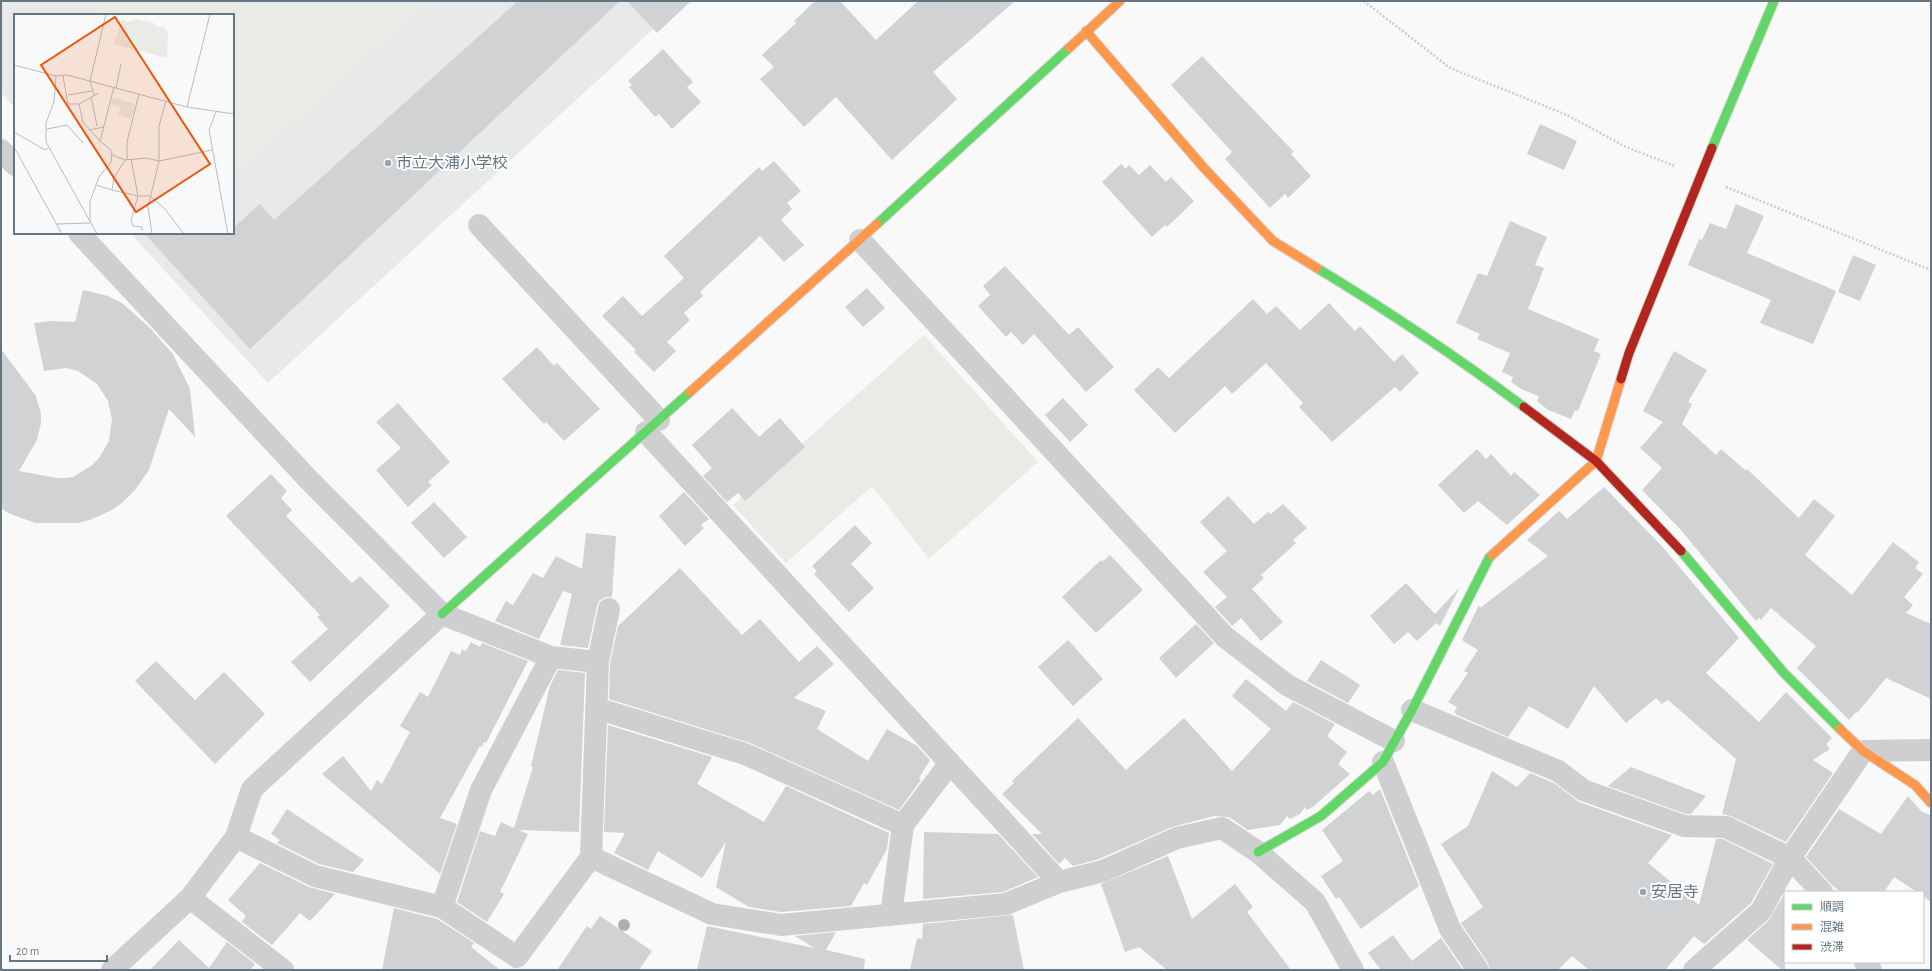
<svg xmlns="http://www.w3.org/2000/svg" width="1932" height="971" font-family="'Alegreya Sans','Noto Sans JP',sans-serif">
<rect width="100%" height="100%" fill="#f9f9f9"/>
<!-- built -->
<path fill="#e8e9e9" d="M1,1h683l-416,382 -138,-150h103v-218h-218v93l-14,-15z"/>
<!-- green -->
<path fill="#e8ebe6" d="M90,1h338l-188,170 -7,-8v-148h-131z
M924,335l114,127 -109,97 -57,-73 -86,77 -53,-58z"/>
<!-- building -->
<path fill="#d0d2d3" d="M518,1h102l-370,348 -106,-116h89v-5l27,-24 14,16z
M627,1h64l-34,32z
M815,1h25l36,39 42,-39h97l-82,71 24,27 -65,61 -56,-63 -32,30 -44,-48 14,-12 -12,-12 34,-32 -2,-2z
M663,49l30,33 -6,5 14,15 -29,27 -13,-15 -4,3 -26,-30 3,-2 -4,-4z
M1202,56l92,96 -3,2 20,22 -23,22 -3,-4 -15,14 -45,-49 7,-7 -61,-67z
M1540,124l37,17 -13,29 -37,-16z
M774,161l27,30 -14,12 5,6 -11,11 23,25 -20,17 -24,-26 -60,56 3,4 -19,17 6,7 -23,22 9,9 -22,21 -20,-20 2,-2 -34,-34 21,-20 19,20 42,-38 -20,-22 95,-89 3,4z
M1121,164l5,5 3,-4 10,10 11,-10 16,17 5,-5 23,24 -27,26 -2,-2 -13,12 -50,-55z
M1736,204l28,12 -17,37 89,38 -23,53 -53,-21 11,-23 -83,-35 11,-26 3,1 8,-17 16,6z
M1510,221l37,16 -12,28 9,3 -16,41 71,30 -5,12 7,3 -23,57 -3,-1 -4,9 -23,-9 -11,-9 2,-5 -18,-7 -10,-7 2,-5 -11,-5 8,-19 -33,-14 3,-5 -24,-11 22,-50 9,3z
M1853,255l23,10 -16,36 -22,-9z
M1005,266l64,69 9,-8 36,40 -28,25 -52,-58 -11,11 -12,-13 -5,5 -28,-31 12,-11 -7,-9z
M867,288l18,20 -22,19 -18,-20z
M83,290l25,6 14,7 27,24 24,27 17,35 5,48 -26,-28 -20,61 -14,20 -12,12 -11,8 -22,10 -13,3h-42l-27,-10 -7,-5v-159l35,47 5,18v9l-4,17 -18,31 38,7h8l8,-1 18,-11 8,-8 10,-17 3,-22 -4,-18 -11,-17 -19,-13 -12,-3 -22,3 -10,-48 18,-2 23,1z
M1253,299l14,15 9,-8 24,24 29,-27 26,28 5,-5 34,36 8,-8 17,19 -19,19 -5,-5 -63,55 -33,-35 4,-4 -37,-40 -34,31 -7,-8 -50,47 -41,-43 24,-23 11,11z
M537,347l17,19 3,-3 43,46 -36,32 -18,-19 -2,2 -42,-45z
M1674,351l33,19 -19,32 4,2 -10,20 34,31 5,-6 25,22 1,-2 52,49 15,-19 21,17 -30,39 47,40 41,-53 26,20 -4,6 8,6 -19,23 9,8 -7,8 25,11v75l-45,-21 -29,35 -1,-1 -7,8 -52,-52 19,-22 -45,-38 -10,12 -2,-2 -3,3 -76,-92 -38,-39 20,-22 -22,-20 23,-26 -20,-11z
M1063,398l25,27 -18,17 -25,-27z
M398,403l52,59 -22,20 4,3 -24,22 -32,-37 25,-22 -25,-26z
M732,408l27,29 21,-19 25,29 -60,54 -7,-8 -11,9 -24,-26 9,-8 -20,-23z
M1477,449l9,10 5,-5 20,22 3,-4 26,23 -33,30 -29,-24 -14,12 -26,-28z
M271,474l16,17 -6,7 11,12 -6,6 66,67 8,-7 30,30 -80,76 -19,-20 37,-33 -11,-12 3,-2 -94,-99z
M1604,487l57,58 78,93 -33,35 53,49 27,-30 46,46 -6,6 4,5 -17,11 20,13 -47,69 -55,-26 -9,-2 14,-55 -68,-59 -6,4 -6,-6 -30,25 -32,-37 -26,43 -39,-23 -21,31 -51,-22 -3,-3 3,-5 -9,-5 20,-29 -4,-2 14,-21 -16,-10 17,-35 1,3 68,-52 -21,-16 32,-29 8,8z
M684,492l25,27 -8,6 3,3 -19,18 -26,-30z
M1228,496l26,28 14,-12 3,2 12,-10 24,24 -14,12 3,3 -35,32 3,3 -12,11 31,33 -22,19 -20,-23 -9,8 -17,-19 12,-10 -24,-25 24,-21 -27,-29z
M434,502l33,35 -23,21 -33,-35z
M855,525l17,18 -21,21 23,24 -25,24 -35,-38 3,-3 -5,-5z
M586,533l30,3 -4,61h-7l-6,4 -2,5 -9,42 -28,-3 12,-51 -9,-3 -24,48 -44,-18 11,-20 7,4 20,-32 10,5 13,-22 26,13z
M1110,555l33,35 -47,43 -34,-36 39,-37 1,2z
M680,568l62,67 18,-16 39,43 18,-16 17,18 -40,34 32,13 -9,18 51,32 19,-32 30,17 13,14 -11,18 2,2 -22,30 -149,-67 -141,-44 1,-35 8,-38z
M1406,583l29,31 25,-27 -20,39 -4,-3 -19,18 -9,-9 -14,12 -24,-28z
M1196,624l18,19 -38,35 -17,-20z
M1068,640l35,39 -30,27 -35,-39z
M471,642l9,5 2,-4 46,18 -42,82 -2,-1 -2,5 -2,-1 -40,72 17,6 -17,50 -118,-100 21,-18 28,35 6,-11 5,4 28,-52 -10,-6 20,-34 8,5 23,-46 9,4 2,-6 4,2z
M1321,660l39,25 -12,18 -41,-22z
M156,661l39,39 29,-28 41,42 -50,50 -80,-83z
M558,670l27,3 -6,159 -61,-2 10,4 -28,58 4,2 -17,28 -30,-20 23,-71 15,5 6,-14 13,6 19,-61 -2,-1 19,-80z
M1246,679l40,32 7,-9 42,22 -8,12 20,16 -9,12 12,10 -36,32 -7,4 -2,-3 -5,7 -10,5 -3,-3 -7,9 -32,5 -19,-13 -15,-1 -42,11 -73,32 -26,7 -8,-8 -6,6 -27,-30h10l-40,-40 12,-11 -2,-2 66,-63 48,52 58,-52 48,53 39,-42 -39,-33z
M608,725l104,32 -15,27 67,38 22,-36 103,47 -2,16 -20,36 -3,-2 -13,23 -70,6 -32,-5 -33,-20 10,-45 -24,36 -44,-27 -10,19 -34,-17 11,-20 -21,-1z
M1631,767l75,29 -15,18h-5l-78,-28z
M1492,771l25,16 13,-14 24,10 25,19 93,33 -24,28 51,42 17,-66h7l50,25 -22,39 -47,41 -10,-8 -29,34h-76l-17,-14 -14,14h-68l-2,-7 -27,-40 22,-16 -42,-63 27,-18z
M1380,789l39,97 -58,43 -22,-32 -3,2 -15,-23 22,-15 -21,-31 47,-39 4,4z
M1908,796l14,16 9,3v87l-8,-6v-4h-6l-23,-15 -10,15h-43l-9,-7 -26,-28 33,-48 42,25z
M287,809l77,51 -11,12 -34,-8 -42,-21 3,-3 -9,-6z
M924,832l74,2 40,43 -35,15 -80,7z
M1168,856l24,63 43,-35 18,23 -6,5 44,58h-124l-28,-23 -14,5 -24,-68z
M260,863l49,24 26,7 -25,27 -10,-8 -28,32 -30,-23 4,-6 -18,-16z
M1785,893v77h-3l-35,-30 22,-20z
M394,908l43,11 37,24 -3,4 29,23h-118z
M1013,915l11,55h-114l7,-32 5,1 1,-15z
M600,916l52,35 -13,19h-82l30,-44 4,3z
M707,926l107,22 -19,-12 41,-4 -10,18 39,9 -1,11h-167z
M1393,935l19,26 29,-23 22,32h-82l-13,-17z
M179,940l30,28 18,-26 28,22 -5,6h-100z"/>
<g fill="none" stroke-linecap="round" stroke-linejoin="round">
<!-- fast casing -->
<g stroke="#d5d6d7" stroke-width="11">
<path id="fast" d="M1712,148l62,-147
M877,224l192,-176
M1317,268c71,43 140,89 207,139
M1681,551l103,122 56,56
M442,614l248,-222
M1258,852l63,-36 62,-54 29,-52 77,-152 3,-3"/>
</g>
<!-- slow casing -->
<g stroke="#d5d6d7" stroke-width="11">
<path id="slow" d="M1086,31l118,137 69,73 44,27
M1069,48l51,-47
M690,392l187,-168
M1492,555l104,-94 25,-82
M1840,729l23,22 52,34 16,18"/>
</g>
<!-- jam casing -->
<g stroke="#d5d6d7" stroke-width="11">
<path id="jam" d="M1621,379l8,-26 83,-205
M1524,407l72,54 85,90"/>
</g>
<!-- path -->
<path stroke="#cbcccd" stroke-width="2.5" stroke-dasharray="2 2" stroke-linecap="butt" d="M1364,1l86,67 117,47 59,32 49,19
M1726,187l205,83
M1,968l2,2"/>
<!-- street -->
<path stroke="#cecfd0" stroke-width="22" d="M1,150l14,15
M479,225l180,195
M79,233l229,246 134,135 109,43 47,5
M860,240l365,397 62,48 107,56
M646,432l413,450 44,-11 74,-33 45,-10 36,24 57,50 38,68
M596,708l149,46 158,71
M1412,710l146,61 25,19 101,36 42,1 64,31 73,-107 68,-1
M1383,762l67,167 28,41
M236,837l79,39 127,31 75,50 74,-100 121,57 69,11 225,-21 53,-22
M591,857l7,-195 11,-53
M190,898l93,72
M442,907l39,-117 70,-133
M891,915l12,-90 47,-62
M1865,962l6,8
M112,970l78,-72 46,-61 16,-48 190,-175
M1694,970l67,-59 29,-53 32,34"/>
<!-- fast -->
<use href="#fast" stroke="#63d668" stroke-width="9"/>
<!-- slow -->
<use href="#slow" stroke="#ff974d" stroke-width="9"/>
<!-- jam -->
<use href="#jam" stroke="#b3261e" stroke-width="9"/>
</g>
<!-- trees -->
<circle fill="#a9b3a7" cx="624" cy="925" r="6"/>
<!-- markers -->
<g fill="#99a4ac" stroke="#fff" stroke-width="1.5">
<circle cx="388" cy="163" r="4"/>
<circle cx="1643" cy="892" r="4"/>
</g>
<g text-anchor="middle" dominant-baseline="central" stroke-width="4" stroke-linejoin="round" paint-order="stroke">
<!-- poi labels -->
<g font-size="16" fill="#657683" stroke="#fff" text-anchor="start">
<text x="396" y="163">市立大浦小学校</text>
<text x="1651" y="892">安居寺</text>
</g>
</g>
<!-- overview -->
<g transform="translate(14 14)">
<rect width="220" height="220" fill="#f9f9f9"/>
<path d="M122,5l18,4 2,4h8l4,5 -1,26 -53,-14 8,-24 7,2zM99,84l22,6 -4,15 -13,-4 3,-8 -10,-2z" fill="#e8ebe6"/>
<path fill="none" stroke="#b5bdc3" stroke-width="1" d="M0,51l42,11 11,-1 120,32 47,7M42,62l-2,26 -8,21v19l51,92M49,62l5,28h11l4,18 17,19M102,74l5,-24M54,81l24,-4M80,81l-4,-14 16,-67M77,83l6,29M65,90l20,-11M173,93l23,-93M202,98l-7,18 19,104M33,115l20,-4 16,18M75,116l15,-3M0,118l31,18 3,-2M0,133l48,87M98,141l13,5 21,-2 13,3 53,-11M117,145l7,37h12l15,13 19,25M113,146v-18l12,-48M82,171l16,5 2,-12 11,-18M98,176l26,6 -7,24 2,6 9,1v4M76,208v-21l9,-24 12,-15 1,-11 -12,-10 14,-54M43,210l33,-1M138,220l-4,-27 11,-46v-35l7,-25"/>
<path fill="#e8590c" fill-opacity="0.15" stroke="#e8590c" stroke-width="2" d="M101,3l95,147 -74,48 -95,-147z"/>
<rect width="220" height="220" fill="none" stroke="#657683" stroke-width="2"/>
</g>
<!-- border -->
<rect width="1932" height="971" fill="none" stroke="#657683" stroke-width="4"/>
<!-- legend -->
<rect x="1784" y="891" width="140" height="72" fill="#ffffff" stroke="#c1c8cd"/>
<rect x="1792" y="904" width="20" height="6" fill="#63d668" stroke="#c1c8cd"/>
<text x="1820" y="911" font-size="12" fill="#657683">順調</text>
<rect x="1792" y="924" width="20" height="6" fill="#ff974d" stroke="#c1c8cd"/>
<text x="1820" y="931" font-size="12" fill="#657683">混雑</text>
<rect x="1792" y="944" width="20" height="6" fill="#b3261e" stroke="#c1c8cd"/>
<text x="1820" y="951" font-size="12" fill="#657683">渋滞</text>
<!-- scale -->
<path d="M10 955v6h97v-6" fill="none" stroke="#657683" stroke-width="2"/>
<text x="16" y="955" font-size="12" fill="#657683" stroke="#ffffff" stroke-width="3" paint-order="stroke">20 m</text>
</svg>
